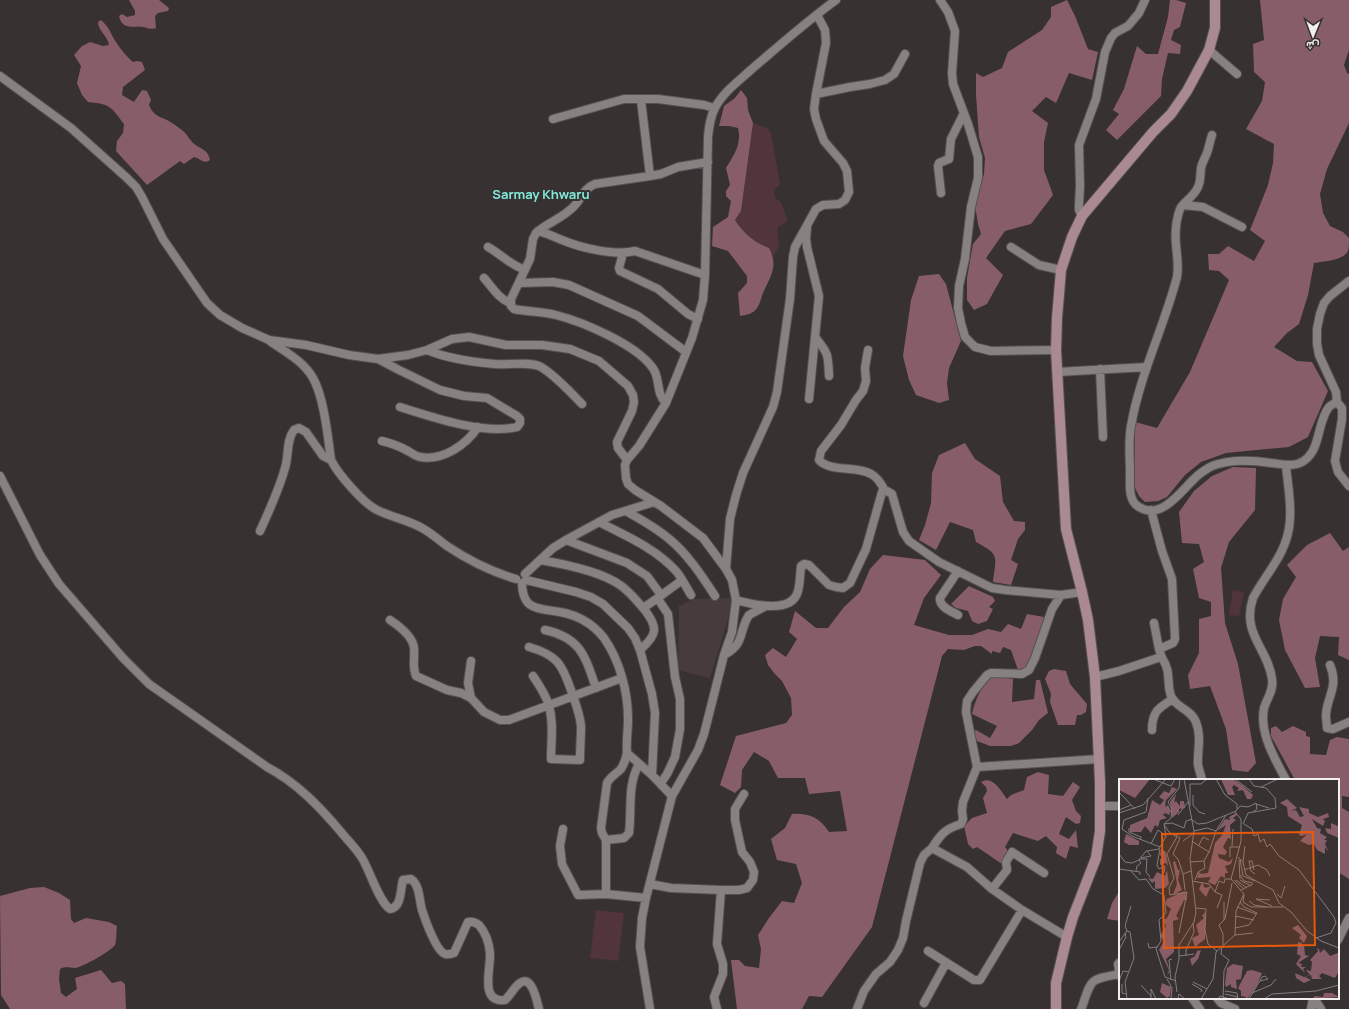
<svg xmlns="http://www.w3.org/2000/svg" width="1349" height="1009" font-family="Manrope,Vazirmatn,sans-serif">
<rect width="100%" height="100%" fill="#373132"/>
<!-- built -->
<path fill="#473b3d" d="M732,598l-3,18 -19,62 -32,-8 1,-64 14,-7z"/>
<!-- green -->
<path fill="#51353b" d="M753,123l14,5 4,5 9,51 -6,6 1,8 6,4 7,19 -10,6c-2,13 6,17 -5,29l-4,-8c-14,-5 -26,-15 -34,-28l6,-9z
M1233,590l11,2 -5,24 -10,-1z
M596,910l28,3 -6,48 -28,-3z"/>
<!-- forest -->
<path fill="#875e67" d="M129,0h30l10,8 -1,3 -10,2 -3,3 1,12c-5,2 -8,0 -13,-1 -11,-1 -21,3 -24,-11l3,-2 5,3 8,-2v-4z
M1067,0l8,16 13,33 10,3 -6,28 -23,-7 -13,30 -10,-6 -14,14 16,12 -4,19v28l9,25 -22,29 -26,7 -19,27 17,17 -16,29 -13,6 -7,-10v-22l6,-34 8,-10 -3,-10 -3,-19 9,-31 1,-16 -6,-21 -3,-42v-22l7,4 19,-9 6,-16 34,-22 9,-13v-10z
M1170,0h6l10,3 -6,24 -6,3 -3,10 10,5 -1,9 -12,-1 -6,26 -1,17 -44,44 -11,-10 13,-16 -6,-4 11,-21 13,-43 9,8h12l10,-37z
M1260,0h89v50l-5,15 3,8 2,1v49l-22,46 -7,25 3,19 7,13 13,6 6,6c0,4 0,9 -1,13 -5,10 -24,10 -34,12l-6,32 -9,29 -12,9 -13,14 23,14 15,1 16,29 -20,46 -19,10 -63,6 -25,9 -16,13 -18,22 -9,4 -13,1 -6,-6 -5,-10 1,-64 22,6 33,-56 39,-92 -10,-9 -10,-1 -1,-16h11l9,-8 26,15 11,-20 -15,-11 18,-45 5,-22 1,-19 -28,-15 16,-28 3,-19 -11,-10 -1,-28 11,-4z
M101,20c7,6 9,11 13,19 5,8 12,17 19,23l4,-1 5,1 3,8 -22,17 -1,8 12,7 8,-12 5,1 4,9 -2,5c4,10 9,11 18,15 6,3 11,7 16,11 4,3 6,8 10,12 7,6 15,6 17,17 -6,5 -10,-2 -16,-3l-10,7 -4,-3 -33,24 -31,-34 1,-10 6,-8 1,-9c-13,-17 -13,-20 -36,-22l-6,-7 -5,-12 4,-17 -7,-11 8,-9 8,-4 13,4 6,-1c-1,-9 -11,-14 -11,-23z
M741,90l6,8 1,12 5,13 -12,88 -6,9c8,13 20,23 34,28 10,18 1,29 -6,45 -2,5 -3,11 -6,15 -4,6 -11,7 -17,8l-2,-23 9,-10v-7l-19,-25 -16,-5 1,-19 15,-10 3,-16 -5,-5v-5l4,-6 -4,-17c8,-13 16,-24 12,-40l-9,-2h-10l5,-20 11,-8z
M939,274l7,10 15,57 -12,27 -2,15 2,17 -10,3 -23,-8 -7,-15 -6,-24 8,-56 8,-24z
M965,443l10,16 25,17 3,26 11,19 11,1v8l-7,9 -7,21 7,4 -7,21 -18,-3c3,-27 7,-27 -17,-40l-3,-12 -23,-8 -14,28 -17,-10 6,-15 6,-22 1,-30 7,-18z
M1233,467l23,1 -1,42 -26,32 -8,26 4,55 13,41 18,99 -8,9 -16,-2 -6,-41 -16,-43 -20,3 -2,-14 11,-22v-34l12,-3v-14l-12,-4 -6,-29 11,-7 -5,-18 -17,-1 -3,-31 15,-21 18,-15z
M1330,533l13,18 6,-4v113l-11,-5 1,-18 -19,-1 -5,22 5,29 -15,1 -20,-38 -6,-30 4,-21 13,-22 -9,-12 20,-20z
M883,555l42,5 16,15 -17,23 -10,27 35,10h23l16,-6 13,3 7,-8 13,5 6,-15 17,3 -10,39 -7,11 -9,3 -7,-20 -8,-3 -3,6 -8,-2v3l-11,-8h-6l-11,4 -16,-1 -6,7 -70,271 -50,70 -13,-1 -7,13h-65l-6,-49h8l6,6 14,2 2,-19 -3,-14 11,-17 13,-17 12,2 8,-20 -6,-19 -19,-4 -6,-21 14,-11 7,-14c17,-1 27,3 37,18l18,-1 -7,-40 -31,3 -4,-16h-27l-9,-17 -15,-9 -12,18 -1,17 -6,6 -15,-8 16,-49 50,-13 6,-8 -1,-17 -9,-17 -7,-7 -7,-9 -3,-10 8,-7 13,9 11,-18 -8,-7 6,-21 21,17h12l16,-21 16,-15 10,-23z
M969,586l24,11 2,4 -6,6 4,2 -6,12 -9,3 -6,-3 -4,-10 -12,-3 -5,-4z
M1054,669l12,2 4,13 17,20 -1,8 -5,3h-4l-2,10h-17l-8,-23 1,-8 -6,-15 4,-8z
M992,675l21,4 -1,23 22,-3 2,-19h4l8,33 -9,7 -7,10 -13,13 -8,3h-21l-13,-5 -4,-9 3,-2 14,8 7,-12 -25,-12c3,-15 10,-28 20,-39z
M1276,726l6,6 11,-6 13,6v4l4,1v17l16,1 4,-15 7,-3 12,2v58l-7,-1v12l7,4v67l-11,-7v-92h-43l-24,-44v-8z
M1038,772l11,3 -1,19 15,2 10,-14 7,5 -8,13 4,11 5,5 -1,7 -4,1 -10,-7 -7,17 10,5 7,-9 2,18 -8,-2 -4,13 -10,-6 1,-6 -11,-11 -8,5 -25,-8 -8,14 3,4v5l-6,8 -25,-17 -4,2 -5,-5 -4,-18 8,-8 15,-5 -4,-15 4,-7 -1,-4 -5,-5c12,-7 20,9 26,17l4,-4 13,-5 3,-13z
M44,887l15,6 11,7 1,19 3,4 12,-5 23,4 8,4c-1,6 0,13 -2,19 -4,6 -32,22 -40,23 -6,0 -9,-2 -15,1l-1,10 2,14 5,4 11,-8 -2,-11 26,-8 11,13 9,-2 4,3 1,25h-116l-9,-14 -1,-99 30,-8z
M1120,890v31l-13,-2 5,-16z"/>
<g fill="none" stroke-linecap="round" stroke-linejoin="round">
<!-- street casing -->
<g stroke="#555152" stroke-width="10">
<path id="street" d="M940,0l8,12 7,19 -3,42 1,11 15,40 10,33v21l-7,29 -6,52 -6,27 -1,22 3,15 4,14 10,10 16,4 65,-1
M1209,50l28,24
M0,76l71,52 56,50 9,9 6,10 21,42 44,64 13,12 22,13 27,12 37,5 43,10 29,4 30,-4 19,-5 25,-11 17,-2 37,8h36l28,4 29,12 14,12 15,13 5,9 1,7 -2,9 -15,31 1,6 9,12
M816,94l34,-7 20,-3 15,-4 9,-6 11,-20
M641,100l9,76
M553,119l71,-20h34l46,6 10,3
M1212,135c-2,6 -3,12 -5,18 -2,5 -5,10 -6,15 -1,7 0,13 -3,19 -4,10 -15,15 -18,22 -4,11 -5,25 -4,36 1,11 3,21 1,32 -13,50 -37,97 -46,149 -3,16 -1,32 -1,48 0,11 -2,27 9,33 22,14 42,-16 56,-29 4,-4 10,-8 15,-11 19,-9 42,-7 61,-4 12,1 24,5 34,-3 16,-12 12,-38 24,-53 2,-2 6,-4 8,-5
M941,193l-3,-27 1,-3 10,-4 2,-20 13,-26
M1183,205l20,2 39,20
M1082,216l-3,-6v-5l1,-19 -1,-41 17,-46 9,-47 6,-14 4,-5 13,-7 11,-13 6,-13
M807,228l-1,10 1,9 12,49 -10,103
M538,231c9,2 16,6 24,9 19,8 53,16 73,11l70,24
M488,247c14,8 21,17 37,23
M1011,247l28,18 22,5
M623,253l-4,15 1,3 38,18 30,25 10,5
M484,278c8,9 14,20 26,25
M1349,281l-19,15 -6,7 -4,11 -3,15v15l2,11 17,37 1,10 5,6v11l-7,42 3,11 11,14
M520,283l33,-1 16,3 69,31 48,36
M815,337c14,17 13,18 14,39
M271,342c15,10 33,20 42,36 11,19 15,60 18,82 7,14 32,43 46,50 14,7 31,10 45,18 9,5 17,12 25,18 21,14 45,26 69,33
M427,350c21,9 45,12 68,14 12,1 36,-3 46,3 15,9 28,24 41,37
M868,350l-3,18 1,13 -3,10 -7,9 -15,25 -20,26 -2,9c10,12 39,6 52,14 6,3 11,11 14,17
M378,359l21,11 41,20 24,6 23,2 30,18 3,3v4l-3,4c-33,8 -85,-10 -117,-20
M1100,369l3,68
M1057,372l90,-5
M666,403c-11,-10 -5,-26 -14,-36 -17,-23 -69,-45 -96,-52 -14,-4 -28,-3 -42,-6l-3,-3v-7l19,-40 3,-20 3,-6c12,-11 30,-16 40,-29 7,-9 9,-16 19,-20l55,-8 11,-2 17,-7 30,-5
M382,441c8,2 17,5 24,9 5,2 8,6 14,7 23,4 46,-12 58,-30
M0,476l40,79 19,29 64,74 26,26 118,83c30,16 52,39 74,65 7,9 15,16 21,26 8,13 17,44 28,51 12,-2 10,-19 13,-29l8,-1c9,6 8,21 11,31 3,9 14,41 23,44 3,1 6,0 9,-1l14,-31c4,-1 7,0 11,3 7,8 10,18 11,28 1,16 -11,50 15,47 5,-4 9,-13 15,-17 12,-9 17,19 19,26
M1151,510l11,41 10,28 3,60 -2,4 -14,6 3,9
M626,511c14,8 29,16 42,27 19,15 34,38 47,58
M599,522c27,14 56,26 77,49 6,7 10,16 15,24
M260,531c9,-20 19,-41 25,-63 4,-12 1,-28 9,-38l5,-2 7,4 17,24 8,4
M566,540l61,23 20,13 14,19
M540,560c24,4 60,11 80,25 9,6 17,16 24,24 15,19 13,26 -4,41
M726,569l4,-50 6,-24 7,-22 30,-66 4,-15 13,-93 3,-42 2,-10 21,-38 7,-4 16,-1 6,-4 4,-8 -2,-21 -4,-8 -19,-22 -8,-22 -2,-10 2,-15 10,-51 -1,-13 -8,-15
M525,574l28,-26 13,-8 46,-25 42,-13
M526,580l50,12 15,5 12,7 25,24 7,10 5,12 12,44 3,19 -3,62
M522,583c0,6 1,14 6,20 7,7 23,7 32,9 17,3 33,12 44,26 16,23 24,54 24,81 0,12 -2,23 -1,34l25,22 20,21
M1061,595l-9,14 -17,49 -6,12 -7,4 -31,-1 -4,2 -14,17 -6,9 -1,11 11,55 -14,35 -1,9 1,8 -2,5c-16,5 -20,10 -29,24l35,19 25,22 30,21 45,27
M658,599l10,15 7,63 5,22v30l-5,28 -8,17 -6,9
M736,600c15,4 56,15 62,-9 2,-7 2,-17 3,-25l3,-2 5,1 20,20 7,2 7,1 7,-5 16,-34 16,-57 5,-1 5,3 11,38 6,9 30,21 53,26 13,2 56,5 21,-3
M643,608c13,-8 25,-18 38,-27
M958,615c-7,-4 -19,-8 -18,-17l18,-27
M390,620c9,6 23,17 24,28 1,10 -2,19 2,28l31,14 14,3 10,5 13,14 16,8h9l113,-42
M1154,623l5,26
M545,630c36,8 40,26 51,58
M529,647c28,8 33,17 42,43 4,12 9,24 10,36 0,11 -1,23 -1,34l-29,-1c0,-18 3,-36 -2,-53 -3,-11 -10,-21 -16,-30
M724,655c22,-12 14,-23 25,-40l15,-8
M1330,665c9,22 -3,31 -4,50 0,5 1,9 1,13l6,1 16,-7
M1095,677l24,-6 39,-13h4c10,15 4,24 9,38 5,12 20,13 25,26 6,16 1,28 2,43 1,5 3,10 4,15
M471,698l-3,-15 3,-22
M1152,730c0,-18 6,-22 21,-31
M977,767l122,-8
M1286,780c-11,-21 -27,-47 -22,-72 3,-10 10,-18 8,-29 -4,-31 -31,-45 -19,-81 11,-21 30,-41 35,-65 5,-20 0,-47 -2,-67
M1100,806h20
M563,829l-3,17 2,18 16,31 28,-1 40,4
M606,840l18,-2 5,-5c3,-23 -2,-48 10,-69
M650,884l21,4 50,2h18l8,-2 6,-8 1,-8 -4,-10 -8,-10 -7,-32v-11l9,-15
M992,889l15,-19 -1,-8 6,-10 32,21
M606,894v-54l-4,-7 -1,-5 6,-45c3,-6 9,-9 14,-14 3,-5 5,-10 6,-16
M1338,940l11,-22
M928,951l46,29h6l42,-70
M1120,962l-2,2 2,12
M1192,998l8,11
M1217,998l4,5 14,6
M1314,998l7,11
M924,1003l22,-40
M650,1009l-10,-62 2,-29 4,-20 26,-102 26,-46 6,-16 20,-79 8,-23 4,-32 -4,-20 -6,-11 -23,-31 -42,-32 -26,-16 -7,-6 -2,-6 -1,-13 2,-5 12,-14 27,-43 26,-65 11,-38 2,-25 3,-138c1,-10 2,-20 7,-29 8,-16 25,-28 38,-40 27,-23 54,-47 83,-68
M717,1009l-3,-12 9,-23v-10l-6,-20 4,-54
M857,1009l7,-18 12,-17 14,-12 8,-12 5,-12 3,-17 14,-58 4,-8 8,-7
M1081,1009l1,-2c10,-29 7,-27 37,-33
M1311,1009l2,-11"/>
</g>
<!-- secondary casing -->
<g stroke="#555152" stroke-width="12">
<path id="secondary" d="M1056,1009v-26l11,-46 6,-20 23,-59 4,-27v-49l-5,-105 -7,-57 -6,-28 -16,-63 -10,-179 1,-32 4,-48 11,-33 10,-21 71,-84 18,-18 16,-23 22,-41 6,-22v-28"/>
</g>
<!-- street -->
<use href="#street" stroke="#888182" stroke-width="8"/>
<!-- secondary -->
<use href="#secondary" stroke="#ab8991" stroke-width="10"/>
</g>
<g text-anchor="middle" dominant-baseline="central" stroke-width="4" stroke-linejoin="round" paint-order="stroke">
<!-- neighbourhood labels -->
<g font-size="13" font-weight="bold" fill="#80e9da" stroke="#373132">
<text x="541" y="194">Sarmay Khwaru</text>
</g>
</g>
<!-- overview -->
<g transform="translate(1119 779)">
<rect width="220" height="220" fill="#373132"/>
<path d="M0,0h31l-15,19 -16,-8zM102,0h12l10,7 10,9 -2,4h-4l-4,-9 -6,1 2,-3 -5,-3 -2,2 3,8h-7zM53,8l5,2 -11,11 -1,7 3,-2 3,6 -2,4 -4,-2 -2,2 4,3 -7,2 -2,7 -3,-2 -4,8 -6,-7 -4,6h-11v-7l17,-7 5,-18 8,5 4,-5 -5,-3 5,-6 5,2zM57,15l-2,9 2,-2 4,5v-5h4l1,7 -6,1v3l-7,6 -2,-16zM168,20l10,9 -6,3 5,-1 4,7 4,-1 -5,-9 10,2v4l9,4 10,-4 1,4 -6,2 2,2 -2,5 -11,-7 5,9 4,1 -1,4 7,4 -3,3h3l-2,4 4,8 -4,-5v7l-8,-4 -3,-6 -5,1 -9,-4 7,-7 -5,2 -3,-1 3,-10 -14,-9 -1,-9 -7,-4zM117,34l1,2 -4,3 3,2 -6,5 1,14 -3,-1 -5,9 4,5 -2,3 -7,-1 1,4 10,4 4,-4 -2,6 -6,2 3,7h-3v5l-4,-2 -6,9 -7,-3 3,-5 -14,1 2,-6 2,2 7,-1 7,-30 7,-8 4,-10 -9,6 8,-12 5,1 -1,-3zM212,44l7,3 1,12 -12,-5 -2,-5 6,1zM7,55l13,7v4h-10l-5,-3zM42,70l5,3 2,14 -2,-3 -6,2v-6l3,-1 -3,-3zM56,82l3,9h2l-2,10 4,10 -9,5 4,-11 -4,-22zM48,91l2,14 -4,4 -10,1v-8l-3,2 -4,-5 5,1 4,-7 8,4zM83,103l3,6 6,-2 -5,11 -7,-8zM66,112l2,9h-3l-8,16 3,3 -6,2 1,31 -8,7 4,12 -3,5 2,-6 -10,-20 5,-9 -4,-5 6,-10 -3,-6 4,-2 4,-9 -6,-5 2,-5zM86,133v27l-10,8 -3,-9 7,-3 -3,-10 8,-7 -2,-2zM179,146l9,11 -3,7 -5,-5 2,-3 -9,-7zM179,163l4,1v3l2,-1 1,10 4,1 -11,7 4,1 -1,3h5l-3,2 2,4 -9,-9 5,-8 -4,-2zM198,169l2,1 1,4 4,-4 6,7 8,-3 1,18 -4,7 -13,-5 -3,3 3,3h-10l-1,-4 -6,2 6,3 -7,3 -8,-5 -1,-5 9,4 6,-2 -4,-5 5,1 1,-9 -2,-2 8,-9zM82,171l-3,9 -6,7 -2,-7 5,-3 2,-5zM114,185l10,2 -2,13 -5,1 1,9 -6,-2v-3l-5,3 -1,-3 2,-16zM133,191l10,3 -5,12 -8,12 -4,2 1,-2 -5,-1v-5l-3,-3 9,-17zM43,204l9,4 -1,9 -3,2 -7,-6zM205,214h8l7,4 -27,2 3,-3 8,1z" fill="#875e67"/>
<path fill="none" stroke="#827d7e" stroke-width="1" d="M34,0l18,7 4,-7M97,0l9,16 12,9v5M116,0l17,13M142,8l17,-8M0,13l16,17M74,16v10l6,7 6,2M29,19l-2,14 -22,8 -2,9 10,7 28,11M137,25l13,4M71,27v-22h11l6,-5M0,31l12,-5M0,34l24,-8 23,-26M59,36l10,-13M73,41l6,4 9,-1 29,-12 4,-5 8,1 8,-4 1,6 -4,3M45,45l7,-6 1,-9 -4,-7 11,-14 1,-9M45,45l8,-1 12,5 2,-7 6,-2M124,45l5,-11 28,-5 -1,-10 -9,-10 -12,-2 -5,-7M125,45l8,5 2,7 4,-2 2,8 4,-3 3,8 3,-3 9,12 20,14 35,47 2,6 -5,10 -15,5M46,47l4,6 8,5 -10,17 7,24 -5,10 1,7M10,49v4l12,5 -1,3M75,52l13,-3 9,3 -7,21M97,52l10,-16M55,54l6,5 -7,16 5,5 5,15 8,-3M64,62l11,-8M74,63l16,10 -5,9 1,7 -7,4 -3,8M32,65l7,-14 8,6M80,66l4,-8 6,3M113,67l1,-17M41,70l-3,16 2,4 6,-3 -1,7M0,75l6,8 7,1 7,-3 7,-9 13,-2 7,-13 -2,-12M111,78v-10h10M119,78l5,5 3,13 10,6M22,79l10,-2 -4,-5M21,80h7l-1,13 4,5M121,80l3,17 12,5M120,81l1,19M71,83l14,-1M124,83l2,-16M0,90l21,3v3M11,91l9,10 7,-1 7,10 11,6 2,18 -7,7 2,21 -5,8 9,28 11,4M125,91l14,-5 9,5 3,6M135,91l-2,-9h-3l2,10 4,3M17,92l1,-5 4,-3 -2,-3M64,95l2,16M121,96l4,6 9,2M115,101l10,9M117,101l11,8M121,101l11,6M73,102l17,3 6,8 4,-11 5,2 1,-4h6M137,102l17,9 6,13 12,9 16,19 14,10 18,7M122,111l12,-6M96,113l7,3 -5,13M158,115l4,4 4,-12M51,116l17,-3 -8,41M125,116l-1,7 8,5h32M151,121l-14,-1 16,7M130,122l5,4 13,2M105,123v18M118,128l19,7M77,129l10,1 -1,21 3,14 9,7M116,137l19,4M116,149l14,-3 8,-12 -13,-6 -4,-5M8,152l-2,-5 6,-20M116,156l18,-2M0,163l8,-11 3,1 4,26 -9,24 2,17M29,164l1,5 8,-1M104,166v-11l-4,-9 6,-6 7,-36M103,167l-1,8 8,6 -5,11 -1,28M0,171l7,-13 -1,-4M60,177l15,-2M67,177v-6l8,-18 -1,-9M48,200l5,9 -1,11M52,201l-2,-20 3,-1M0,202l4,-10 6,1M74,203l14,7M3,205v9l4,1M73,205l10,6 -1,2M22,206l10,11M106,212l12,2 1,6M58,213l-2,-15 4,-18v-14l15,-23 2,-10 -6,-53 4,-28 -10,-52M133,214l19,-8 5,-6M106,215l13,3M32,220v-10l5,10M59,220l1,-5 6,5M82,220l12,-20 3,-27 19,-17 1,-24 8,-17 -13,-15 10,-38v-22l-6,-7M100,220l1,-3 10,3M130,220l13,-22 3,-1 3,3 -8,2M145,220l8,-5 44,-3 23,-6"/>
<path fill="#e8590c" fill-opacity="0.15" stroke="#e8590c" stroke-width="2" d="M194,53l2,113 -151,3 -2,-114z"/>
<rect width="220" height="220" fill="none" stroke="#f3eff0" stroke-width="2"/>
</g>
<!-- north arrow -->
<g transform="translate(1313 36) rotate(181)" stroke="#373132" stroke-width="3" paint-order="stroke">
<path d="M0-3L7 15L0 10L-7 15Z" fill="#f3eff0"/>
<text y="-6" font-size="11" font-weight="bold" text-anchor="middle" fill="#f3eff0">ش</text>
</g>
</svg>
